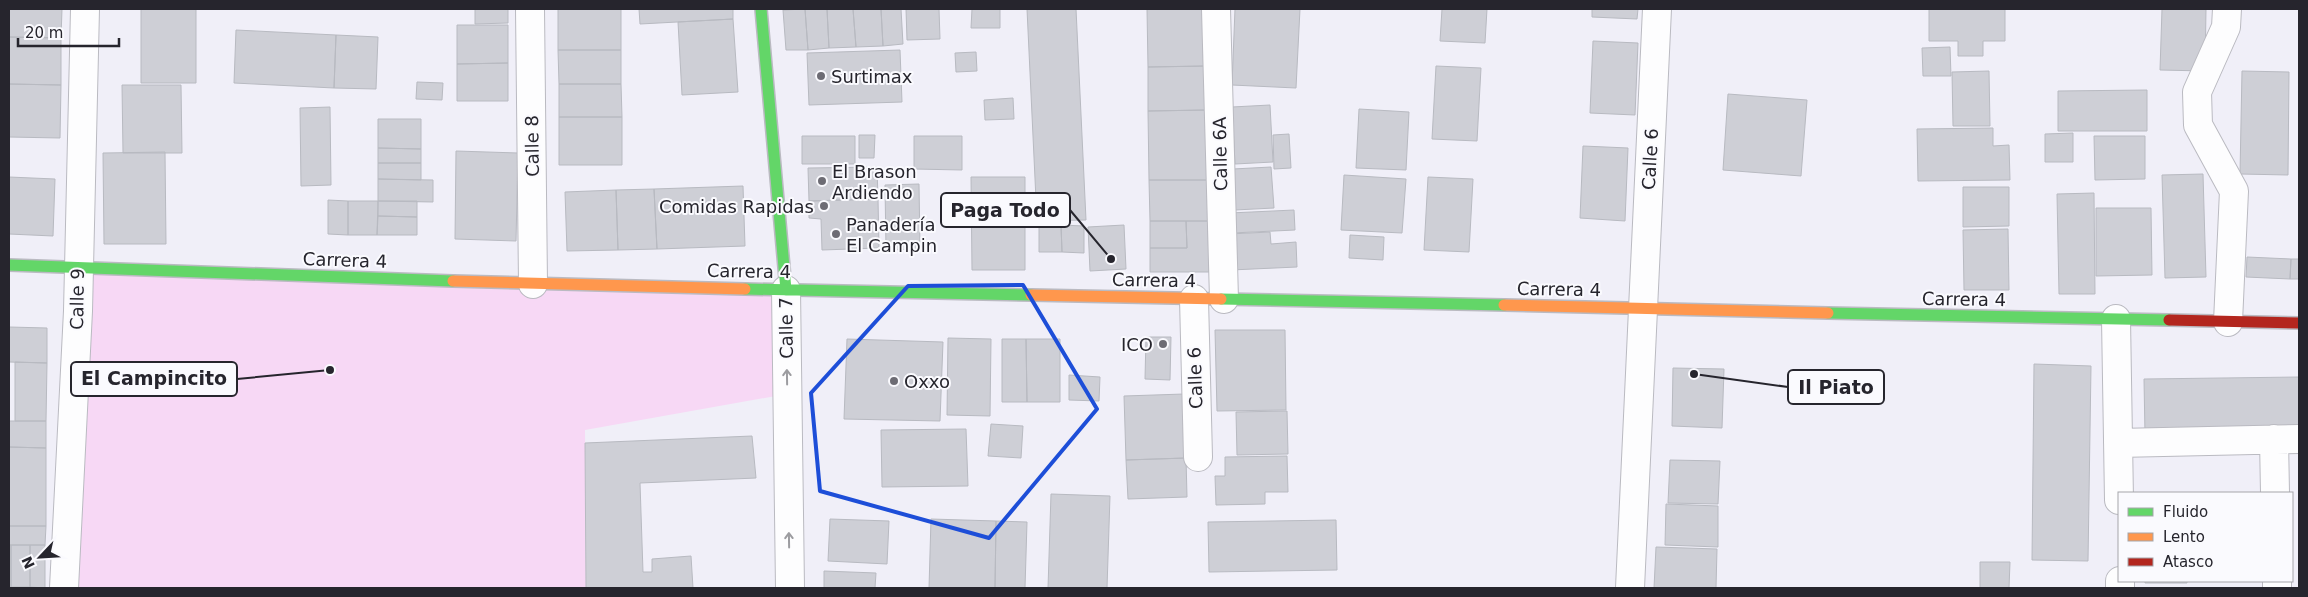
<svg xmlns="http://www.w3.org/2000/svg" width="2308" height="597" font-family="'DejaVu Sans',sans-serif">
<rect width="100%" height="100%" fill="#f0eff8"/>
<!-- green -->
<path fill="#f7d8f5" d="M77,267l709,23 1,104 -202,36 1,158h-522z"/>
<!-- building -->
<path fill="#cecfd6" stroke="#b8bac1" d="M9,9h53l-1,29 -52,-1z
M141,9h55v74h-55z
M475,9h33v14l-33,1z
M558,9h63v41h-63z
M639,9h94v10l-93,5z
M805,9h22l2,39 -21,2z
M805,9l3,41h-22l-3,-40z
M827,9h26l3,38 -27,1z
M853,9h28l2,37 -27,1z
M881,9h20l2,35 -20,2z
M906,9h33l1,30 -33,1z
M972,9h28v19h-29z
M1027,9h49l10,211 -49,1z
M1147,9h58l1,57 -58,1z
M1235,9h65l-4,79 -64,-3z
M1442,9h45l-2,34 -45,-2z
M1592,9h46l-1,10 -45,-2z
M1929,9h76v32h-22v15h-25v-15h-29z
M2162,9h44l-1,62 -45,-1z
M733,19l5,73 -56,3 -4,-73z
M457,25h51v38l-51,1z
M236,30l100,5 -2,53 -100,-5z
M336,35l42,2 -2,52 -42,-1z
M9,37l52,1v47l-52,-1z
M1593,41l45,2 -3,72 -45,-2z
M1950,47l1,29h-28l-1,-28z
M558,50h63v34h-62z
M900,50l2,52 -93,3 -2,-52z
M976,52l1,19 -21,1 -1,-19z
M508,63v38h-51v-37z
M1206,66l1,44 -59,1v-44z
M1436,66l45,2 -4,73 -45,-2z
M1989,71l1,55h-37l-1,-54z
M2242,71l47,1 -1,103 -48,-1z
M417,82l26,1 -1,17 -26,-1z
M9,84l52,1 -1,53 -51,-1z
M559,84h62l1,33h-63z
M122,85h59l1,68h-59z
M2147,90v41h-89v-40z
M1728,94l79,6 -6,76 -78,-6z
M1013,98l1,21 -29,1 -1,-20z
M1270,105l3,57 -38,2 -3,-57z
M330,107l1,78 -30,1 -1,-78z
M1359,109l50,3 -3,58 -50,-2z
M1207,110v70h-58l-1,-69z
M559,117h63v48h-63z
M378,119h43v30l-43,-1z
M1993,128v18l16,-1 1,35 -92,1 -1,-52z
M2073,133v29h-28v-28z
M1289,134l2,34 -17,1 -1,-34z
M859,135h16l-1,23h-15z
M802,136h53v28h-53z
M914,136h48v34l-48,-1z
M2094,136h51v43l-50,1z
M1583,146l45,2 -3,73 -45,-3z
M378,148l43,1v14h-43z
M456,151l62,2 -2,88 -61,-2z
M165,152l1,92h-62l-1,-91z
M378,163h43v17l-43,-1z
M877,167l1,32 -69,2 -1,-33z
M1271,167l3,41 -39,2 -2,-41z
M2203,174l3,103 -41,1 -3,-103z
M1344,175l62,4 -4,54 -61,-3z
M9,177l46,2 -2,57 -44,-2z
M971,177h54v93h-53z
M1428,177l45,2 -4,73 -45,-2z
M378,179l55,1v22l-55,-1z
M1149,180h58l1,41h-58z
M919,184l1,65 -34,1 -1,-65z
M743,186l2,60 -88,3 -3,-60z
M1963,187h46v39l-46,1z
M654,189l3,60 -39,1 -2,-60z
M616,190l2,60 -51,1 -2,-59z
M2094,193l1,101h-36l-2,-100z
M878,199l1,49 -57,2 -1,-31 -12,-1v-17z
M328,200l20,1v34l-20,-1z
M348,201h30l-1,34h-29z
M378,201h39v16l-39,-1z
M2096,208h55l1,67 -56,1z
M1294,210l1,20 -63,3 -2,-20z
M378,216l39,1v18h-40z
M1150,221h36l1,27h-37z
M1186,221h22l1,51h-59v-24h37z
M1039,225h22l1,27h-23z
M1061,225l23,1v27l-22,-1z
M1124,225l2,44 -36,2 -2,-44z
M2008,229l1,61h-45l-1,-60z
M1270,232l1,12 25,-2 1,25 -66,3 -2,-36z
M1350,235l34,2 -1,23 -34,-2z
M2247,257l44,2 -1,20 -44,-2z
M2291,259h8v20h-9z
M9,327l38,1v35l-38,-1z
M1215,330h70l1,80 -69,1z
M1146,337h25l-1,43 -25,-1z
M948,338l43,1 -1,77 -43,-1z
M847,339l96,3 -3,79 -96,-2z
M1002,339h24l1,63h-25z
M1026,339h34v63h-33z
M15,362l32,1 -1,58h-31z
M2034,364l57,2 -3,195 -56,-1z
M1673,368l51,1 -2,59 -50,-2z
M1069,375l31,2 -1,24 -30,-1z
M2299,377v55l-154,3 -1,-56z
M1184,394l2,64 -60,2 -2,-64z
M1287,411l1,43 -51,1 -1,-43z
M9,421h37v27l-37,-1z
M991,424l32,2 -2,32 -33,-2z
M966,429l2,57 -86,1 -1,-57z
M752,436l4,42 -116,5 3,89h9v-13l39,-3 2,32h-107l-1,-145z
M9,447l37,1v78h-37z
M1287,456l1,36h-23v12l-49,1 -1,-29h10v-19z
M1186,458l1,39 -59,2 -2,-39z
M1670,460l50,1 -2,43 -50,-1z
M1051,494l59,2 -3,92h-59z
M1666,504l52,2v41l-53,-2z
M830,519l59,2 -2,43 -59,-3z
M931,519l65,2 -1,67h-66z
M1336,520l1,50 -128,2 -1,-50z
M996,521l31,1 -2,66h-30z
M9,526h37l-1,19h-36z
M9,545h2v42h-2z
M11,545h19v42h-19z
M30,545h15v43l-15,-1z
M1656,547l61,2 -1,39h-62z
M1980,562h30l-1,26h-29z
M824,571l52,2 -1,15h-51z
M2145,581h42v2h-42z"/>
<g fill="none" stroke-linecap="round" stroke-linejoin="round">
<!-- street casing -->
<g stroke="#babac1" stroke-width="30">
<path id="street" d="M530,9l3,275
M1216,9l8,290
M2227,9l-1,18 -29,65 1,33 36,66 -6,131
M786,290l4,298
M1194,299l4,158
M2116,319l3,181
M2274,439l1,54
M2118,443l181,-4
M2120,581v7
M2277,581v7
M64,588l14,-277 7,-302
M1630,588l27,-579"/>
</g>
<!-- fast casing -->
<g stroke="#babac1" stroke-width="14">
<path id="fast" d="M761,9l25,281
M9,265l444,16
M745,289l286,6
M1221,299l283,6
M1828,313l341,7"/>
</g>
<!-- slow casing -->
<g stroke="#babac1" stroke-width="14">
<path id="slow" d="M453,281l292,8
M1031,295l190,4
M1504,305l324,8"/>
</g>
<!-- jam casing -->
<g stroke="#babac1" stroke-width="14">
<path id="jam" d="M2169,320l130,3"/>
</g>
<!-- street -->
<use href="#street" stroke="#fdfdfe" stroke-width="28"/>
<!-- fast -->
<use href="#fast" stroke="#63d668" stroke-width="11"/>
<!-- slow -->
<use href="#slow" stroke="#ff974d" stroke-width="11"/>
<!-- jam -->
<use href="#jam" stroke="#b3261e" stroke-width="11"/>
</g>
<!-- one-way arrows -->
<defs><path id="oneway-shaft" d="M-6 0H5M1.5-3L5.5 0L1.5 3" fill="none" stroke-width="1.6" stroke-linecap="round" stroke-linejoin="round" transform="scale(1.25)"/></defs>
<g stroke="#9c9ca0">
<use href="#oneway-shaft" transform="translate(787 377) rotate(-91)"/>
<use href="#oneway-shaft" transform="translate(789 540) rotate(-91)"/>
</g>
<!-- marked area -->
<path fill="none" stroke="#1d4ed8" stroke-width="4" stroke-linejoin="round" d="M1023,285l74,124 -108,129 -169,-47 -9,-98 97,-107z"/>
<!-- markers -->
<g fill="#6d6c74" stroke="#fafafe" stroke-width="2">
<circle cx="821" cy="76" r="5"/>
<circle cx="822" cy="181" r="5"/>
<circle cx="824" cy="206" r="5"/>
<circle cx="836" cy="234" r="5"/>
<circle cx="1163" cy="344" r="5"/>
<circle cx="894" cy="381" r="5"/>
</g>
<g text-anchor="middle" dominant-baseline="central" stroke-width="4" stroke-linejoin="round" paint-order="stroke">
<!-- poi labels -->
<g font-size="18" fill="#26252d" stroke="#fafafe" text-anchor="start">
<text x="831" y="76">Surtimax</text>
<text x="832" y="171">El Brason<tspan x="832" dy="21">Ardiendo</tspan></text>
<text x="814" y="206" text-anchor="end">Comidas Rapidas</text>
<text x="846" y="224">Panadería<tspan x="846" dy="21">El Campin</tspan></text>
<text x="1153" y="344" text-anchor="end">ICO</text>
<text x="904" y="381">Oxxo</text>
</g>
<!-- street labels -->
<g font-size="18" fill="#26252d" stroke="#fafafe">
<text transform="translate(532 146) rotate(-91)">Calle 8</text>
<text transform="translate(1220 154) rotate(-91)">Calle 6A</text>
<text transform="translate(1650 159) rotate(-87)">Calle 6</text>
<text transform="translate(345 260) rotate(2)">Carrera 4</text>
<text transform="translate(749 271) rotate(1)">Carrera 4</text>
<text transform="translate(1154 280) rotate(1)">Carrera 4</text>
<text transform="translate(1559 289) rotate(1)">Carrera 4</text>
<text transform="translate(77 299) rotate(-89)">Calle 9</text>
<text transform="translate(1964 299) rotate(1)">Carrera 4</text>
<text transform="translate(786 328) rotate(-91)">Calle 7</text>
<text transform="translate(1195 378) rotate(-92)">Calle 6</text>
</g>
</g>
<!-- callouts -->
<path fill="none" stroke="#26252d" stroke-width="2" d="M1111 259L1070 210M330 370L237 379M1694 374L1788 387"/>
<g fill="#26252d" stroke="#fafafe" stroke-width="2">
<circle cx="1111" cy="259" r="5"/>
<circle cx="330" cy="370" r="5"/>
<circle cx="1694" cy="374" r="5"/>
</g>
<g fill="#fafafe" stroke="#26252d" stroke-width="2">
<rect x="941" y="193" width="129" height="34" rx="5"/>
<rect x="71" y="362" width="166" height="34" rx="5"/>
<rect x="1788" y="370" width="96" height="34" rx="5"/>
</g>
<g font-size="19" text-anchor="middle" font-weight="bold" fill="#26252d">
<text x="1005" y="217">Paga Todo</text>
<text x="154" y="385">El Campincito</text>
<text x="1836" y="394">Il Piato</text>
</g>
<!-- border -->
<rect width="2308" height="597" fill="none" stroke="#26252d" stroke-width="20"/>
<!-- legend -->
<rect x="2118" y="492" width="175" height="90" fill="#fafafe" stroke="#a5a5aa"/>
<rect x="2128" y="508" width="25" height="8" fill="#63d668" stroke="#a5a5aa"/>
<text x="2163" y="517" font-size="15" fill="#26252d">Fluido</text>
<rect x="2128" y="533" width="25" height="8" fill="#ff974d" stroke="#a5a5aa"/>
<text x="2163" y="542" font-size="15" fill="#26252d">Lento</text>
<rect x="2128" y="558" width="25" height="8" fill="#b3261e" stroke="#a5a5aa"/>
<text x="2163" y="567" font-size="15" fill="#26252d">Atasco</text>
<!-- north arrow -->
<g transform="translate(40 557) rotate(245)" stroke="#fafafe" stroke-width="4" paint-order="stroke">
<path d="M0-4L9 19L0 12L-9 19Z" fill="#26252d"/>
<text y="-8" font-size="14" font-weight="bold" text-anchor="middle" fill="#26252d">N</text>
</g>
<!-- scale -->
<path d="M18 38v8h101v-8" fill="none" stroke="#26252d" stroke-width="2.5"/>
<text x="25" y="38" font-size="15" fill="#26252d" stroke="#fafafe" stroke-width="4" paint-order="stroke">20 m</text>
</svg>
